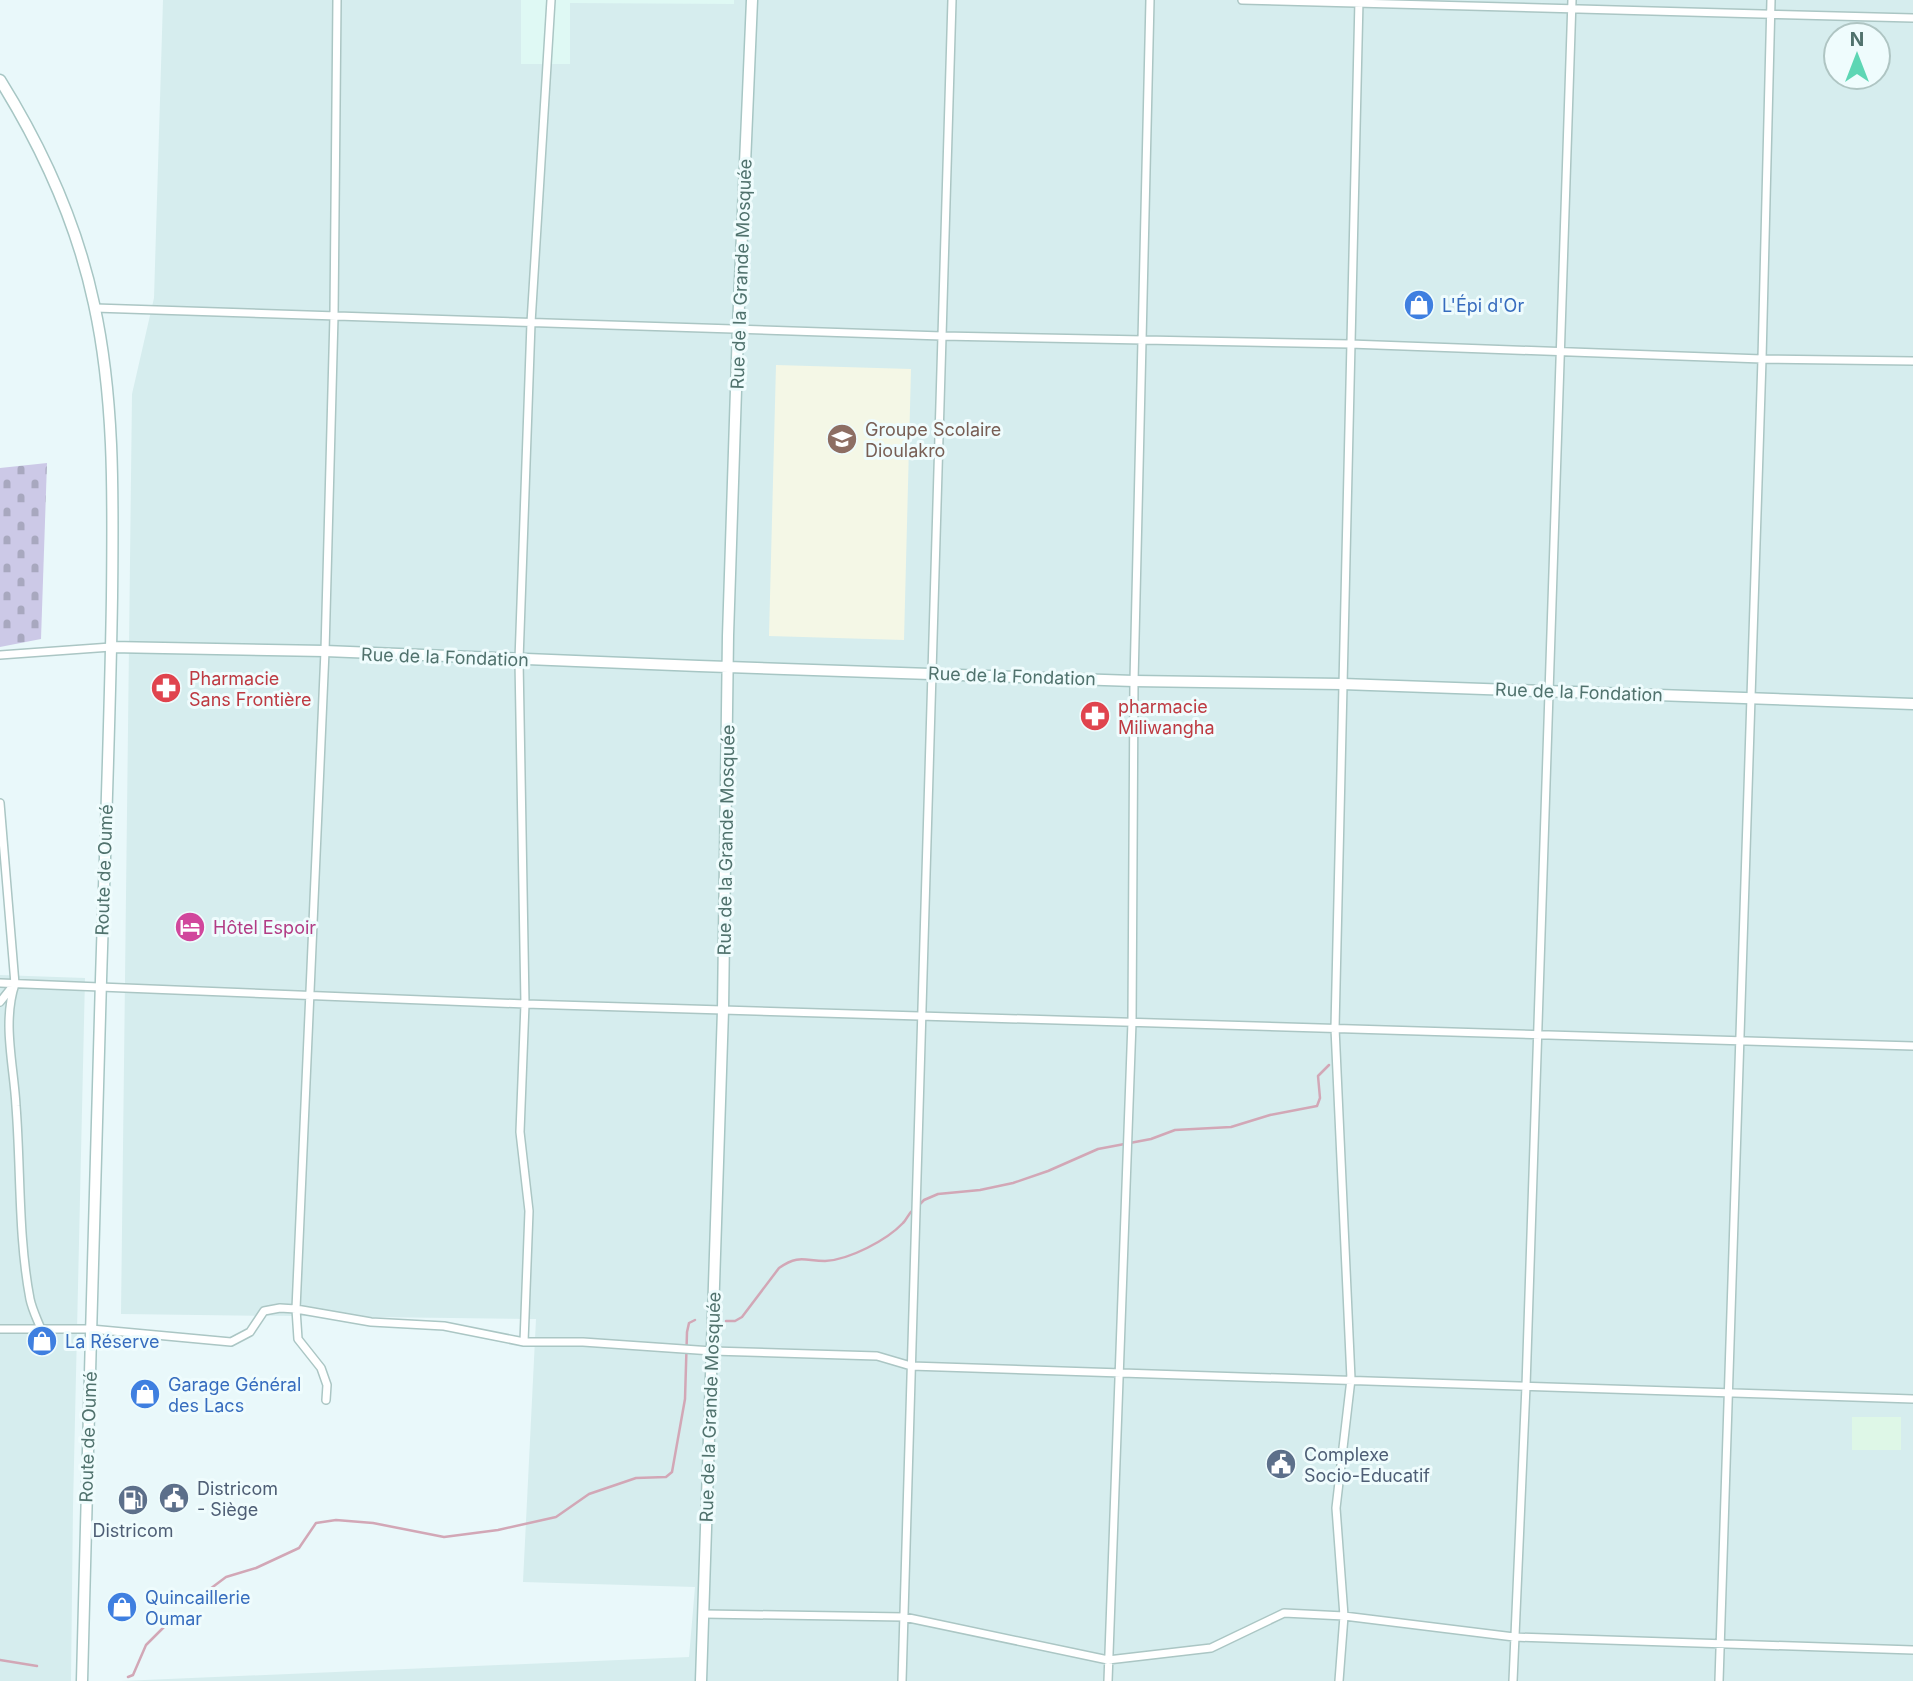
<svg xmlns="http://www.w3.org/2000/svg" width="1913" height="1681" font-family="Inter,sans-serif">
<defs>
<pattern id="cemetery-stones" width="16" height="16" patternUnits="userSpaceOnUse" patternTransform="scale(1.75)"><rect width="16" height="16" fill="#ccc9e7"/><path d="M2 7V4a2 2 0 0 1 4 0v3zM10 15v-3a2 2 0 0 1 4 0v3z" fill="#a8a8bf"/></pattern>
</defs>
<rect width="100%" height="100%" fill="#e9f8fa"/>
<!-- residential -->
<path fill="#d6edee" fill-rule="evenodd" d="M163,0h1750v1681h-1792l568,-24 6,-70 -172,-5 13,-263 -415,-5 11,-920 22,-96zM1836,35h42v42h-42z
M0,975l85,3 -12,529 -2,174h-71z"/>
<!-- commercial -->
<path fill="#dff9f4" d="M521,0h213v4l-164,-1v61h-49z"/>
<!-- education -->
<path fill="#f4f7e6" d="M776,365l135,4 -7,271 -135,-4z"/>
<!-- medical -->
<path fill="#def7e7" d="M1852,1417h49v33h-49z"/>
<!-- cemetery -->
<path fill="url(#cemetery-stones)" d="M47,463l-6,176 -41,8v-179z"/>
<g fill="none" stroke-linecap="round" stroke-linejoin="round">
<!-- stream -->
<path stroke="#d2a7b6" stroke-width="2.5" d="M918,1206l6,-6 14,-6 42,-4 33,-7 35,-12 50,-22 53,-10 24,-9 56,-3 39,-12 47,-9 3,-8 -2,-22 11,-11
M726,1321h9l7,-4 37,-49c20,-14 26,-7 46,-7 24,-1 62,-21 78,-38 4,-4 5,-9 10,-13
M198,1598l28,-21 30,-9 43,-20 17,-25 20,-3 37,3 71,14 54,-7 58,-13 33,-23 47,-16 30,-1 6,-5 13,-73 2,-67 2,-9 6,-3
M0,1660l37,6
M128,1677l5,-2 13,-30 31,-31"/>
<!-- street casing -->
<g stroke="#abc6c4" stroke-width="10">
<path id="street" d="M1242,0l671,18
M95,308l847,28 408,8 412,15 151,2
M0,655l111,-8
M0,803l15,181c-13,39 -1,82 1,122 5,64 2,130 14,193 2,10 7,20 11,30
M0,983l525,21 1388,42
M0,1002l12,-15
M0,1329h91l140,13 19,-10 14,-21 16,-3 16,1 75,13 73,4 80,16h59l129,9 165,5 34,10 1002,33
M524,1342l5,-131 -9,-79 5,-128 -6,-344 12,-337 20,-323
M326,1400l1,-15 -6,-17 -23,-29 -2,-30 29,-658 9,-335 3,-316
M704,1614l200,3 204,43 103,-12 73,-35 60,3 170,21 399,13
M902,1681l50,-1681
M1108,1681l24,-659 2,-341 16,-681
M1339,1681l5,-65 -8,-108 15,-129 -16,-351 24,-1028
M1513,1681l13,-295 46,-1386
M1719,1681l43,-1322 9,-359"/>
</g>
<!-- secondary casing -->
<g stroke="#a7c6c4" stroke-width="13">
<path id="secondary" d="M0,80c43,69 77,144 94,224 21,96 19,196 18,293 -2,127 -7,255 -11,383 -7,234 -13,467 -19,701
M111,647l214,4 374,15 435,15 208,3 571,20
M701,1681l22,-671 5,-374 10,-308 14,-328"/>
</g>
<!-- street -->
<use href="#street" stroke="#fff" stroke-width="7"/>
<!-- secondary -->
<use href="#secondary" stroke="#fff" stroke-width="10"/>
</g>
<!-- icons -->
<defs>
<g id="shop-disc" transform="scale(1.575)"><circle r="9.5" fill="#3f7fe0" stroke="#effcfd"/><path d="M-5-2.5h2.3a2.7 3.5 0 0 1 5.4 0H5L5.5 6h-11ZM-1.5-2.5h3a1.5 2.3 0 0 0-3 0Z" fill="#fff"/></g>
<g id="school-disc" transform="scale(1.575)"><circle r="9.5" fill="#8d6e63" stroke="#effcfd"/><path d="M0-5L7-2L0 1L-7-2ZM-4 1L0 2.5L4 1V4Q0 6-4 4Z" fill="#fff"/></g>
<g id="pharmacy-disc" transform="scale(1.575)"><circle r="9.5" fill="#e0444e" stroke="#effcfd"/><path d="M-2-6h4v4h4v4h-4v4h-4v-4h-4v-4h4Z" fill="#fff"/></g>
<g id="hotel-disc" transform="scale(1.575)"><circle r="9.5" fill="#d1479c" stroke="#effcfd"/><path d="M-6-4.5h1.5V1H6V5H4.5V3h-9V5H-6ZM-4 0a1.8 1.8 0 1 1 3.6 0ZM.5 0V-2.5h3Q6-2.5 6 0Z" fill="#fff"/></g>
<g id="civic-disc" transform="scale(1.575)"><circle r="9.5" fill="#5c6f8a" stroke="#effcfd"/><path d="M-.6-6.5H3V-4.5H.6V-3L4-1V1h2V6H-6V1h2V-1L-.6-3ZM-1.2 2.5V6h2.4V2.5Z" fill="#fff"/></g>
<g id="fuel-disc" transform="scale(1.575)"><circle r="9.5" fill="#5c6f8a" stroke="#effcfd"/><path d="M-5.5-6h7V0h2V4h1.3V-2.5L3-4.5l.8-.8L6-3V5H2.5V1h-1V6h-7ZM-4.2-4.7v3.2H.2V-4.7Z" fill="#fff"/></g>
</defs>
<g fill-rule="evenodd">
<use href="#shop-disc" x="1419" y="305"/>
<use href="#school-disc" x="842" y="439"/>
<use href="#pharmacy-disc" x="166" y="688"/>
<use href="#pharmacy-disc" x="1095" y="716"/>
<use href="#hotel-disc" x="190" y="927"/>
<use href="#shop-disc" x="42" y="1341"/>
<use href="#shop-disc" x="145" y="1394"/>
<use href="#civic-disc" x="1281" y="1464"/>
<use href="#civic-disc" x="174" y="1498"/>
<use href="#fuel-disc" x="133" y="1500"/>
<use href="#shop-disc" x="122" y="1607"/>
</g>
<g text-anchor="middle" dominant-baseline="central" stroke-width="6" stroke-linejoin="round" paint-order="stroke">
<!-- street labels -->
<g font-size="18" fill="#50726d" stroke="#effcfd">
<text transform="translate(741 274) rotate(-88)">Rue de la Grande Mosquée</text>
<text transform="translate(445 657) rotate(2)">Rue de la Fondation</text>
<text transform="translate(1012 676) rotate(2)">Rue de la Fondation</text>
<text transform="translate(1579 692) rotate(2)">Rue de la Fondation</text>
<text transform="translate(726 840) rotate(-89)">Rue de la Grande Mosquée</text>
<text transform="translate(104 870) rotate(-88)">Route de Oumé</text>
<text transform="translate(710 1407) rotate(-88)">Rue de la Grande Mosquée</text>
<text transform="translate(88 1437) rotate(-88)">Route de Oumé</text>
</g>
<!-- shop labels -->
<g font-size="18" fill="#366cbe" stroke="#effcfd" text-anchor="start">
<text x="1442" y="305">L'Épi d'Or</text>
<text x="65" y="1341">La Réserve</text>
<text x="168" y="1384">Garage Général<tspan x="168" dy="21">des Lacs</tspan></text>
<text x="145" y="1597">Quincaillerie<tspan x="145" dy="21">Oumar</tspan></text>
</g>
<!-- education labels -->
<g font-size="18" fill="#785e54" stroke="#effcfd" text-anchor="start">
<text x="865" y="429">Groupe Scolaire<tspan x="865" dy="21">Dioulakro</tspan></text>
</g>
<!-- health labels -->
<g font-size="18" fill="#be3a42" stroke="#effcfd" text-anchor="start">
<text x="189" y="678">Pharmacie<tspan x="189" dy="21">Sans Frontière</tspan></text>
<text x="1118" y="706">pharmacie<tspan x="1118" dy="21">Miliwangha</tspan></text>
</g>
<!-- hotel labels -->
<g font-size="18" fill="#b23c85" stroke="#effcfd" text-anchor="start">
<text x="213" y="927">Hôtel Espoir</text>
</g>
<!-- service labels -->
<g font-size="18" fill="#4e5e75" stroke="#effcfd" text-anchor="start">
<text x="1304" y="1454">Complexe<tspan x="1304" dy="21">Socio-Educatif</tspan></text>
<text x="197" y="1488">Districom<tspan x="197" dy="21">- Siège</tspan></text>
<text x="133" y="1530" text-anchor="middle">Districom</text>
</g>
</g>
<!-- north arrow -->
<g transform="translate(1857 56)"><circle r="33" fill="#effcfd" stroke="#afc5c3" stroke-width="2"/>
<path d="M0-5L12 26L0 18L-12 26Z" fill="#5dd6b4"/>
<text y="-10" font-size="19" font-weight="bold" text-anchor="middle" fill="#50726d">N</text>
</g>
</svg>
